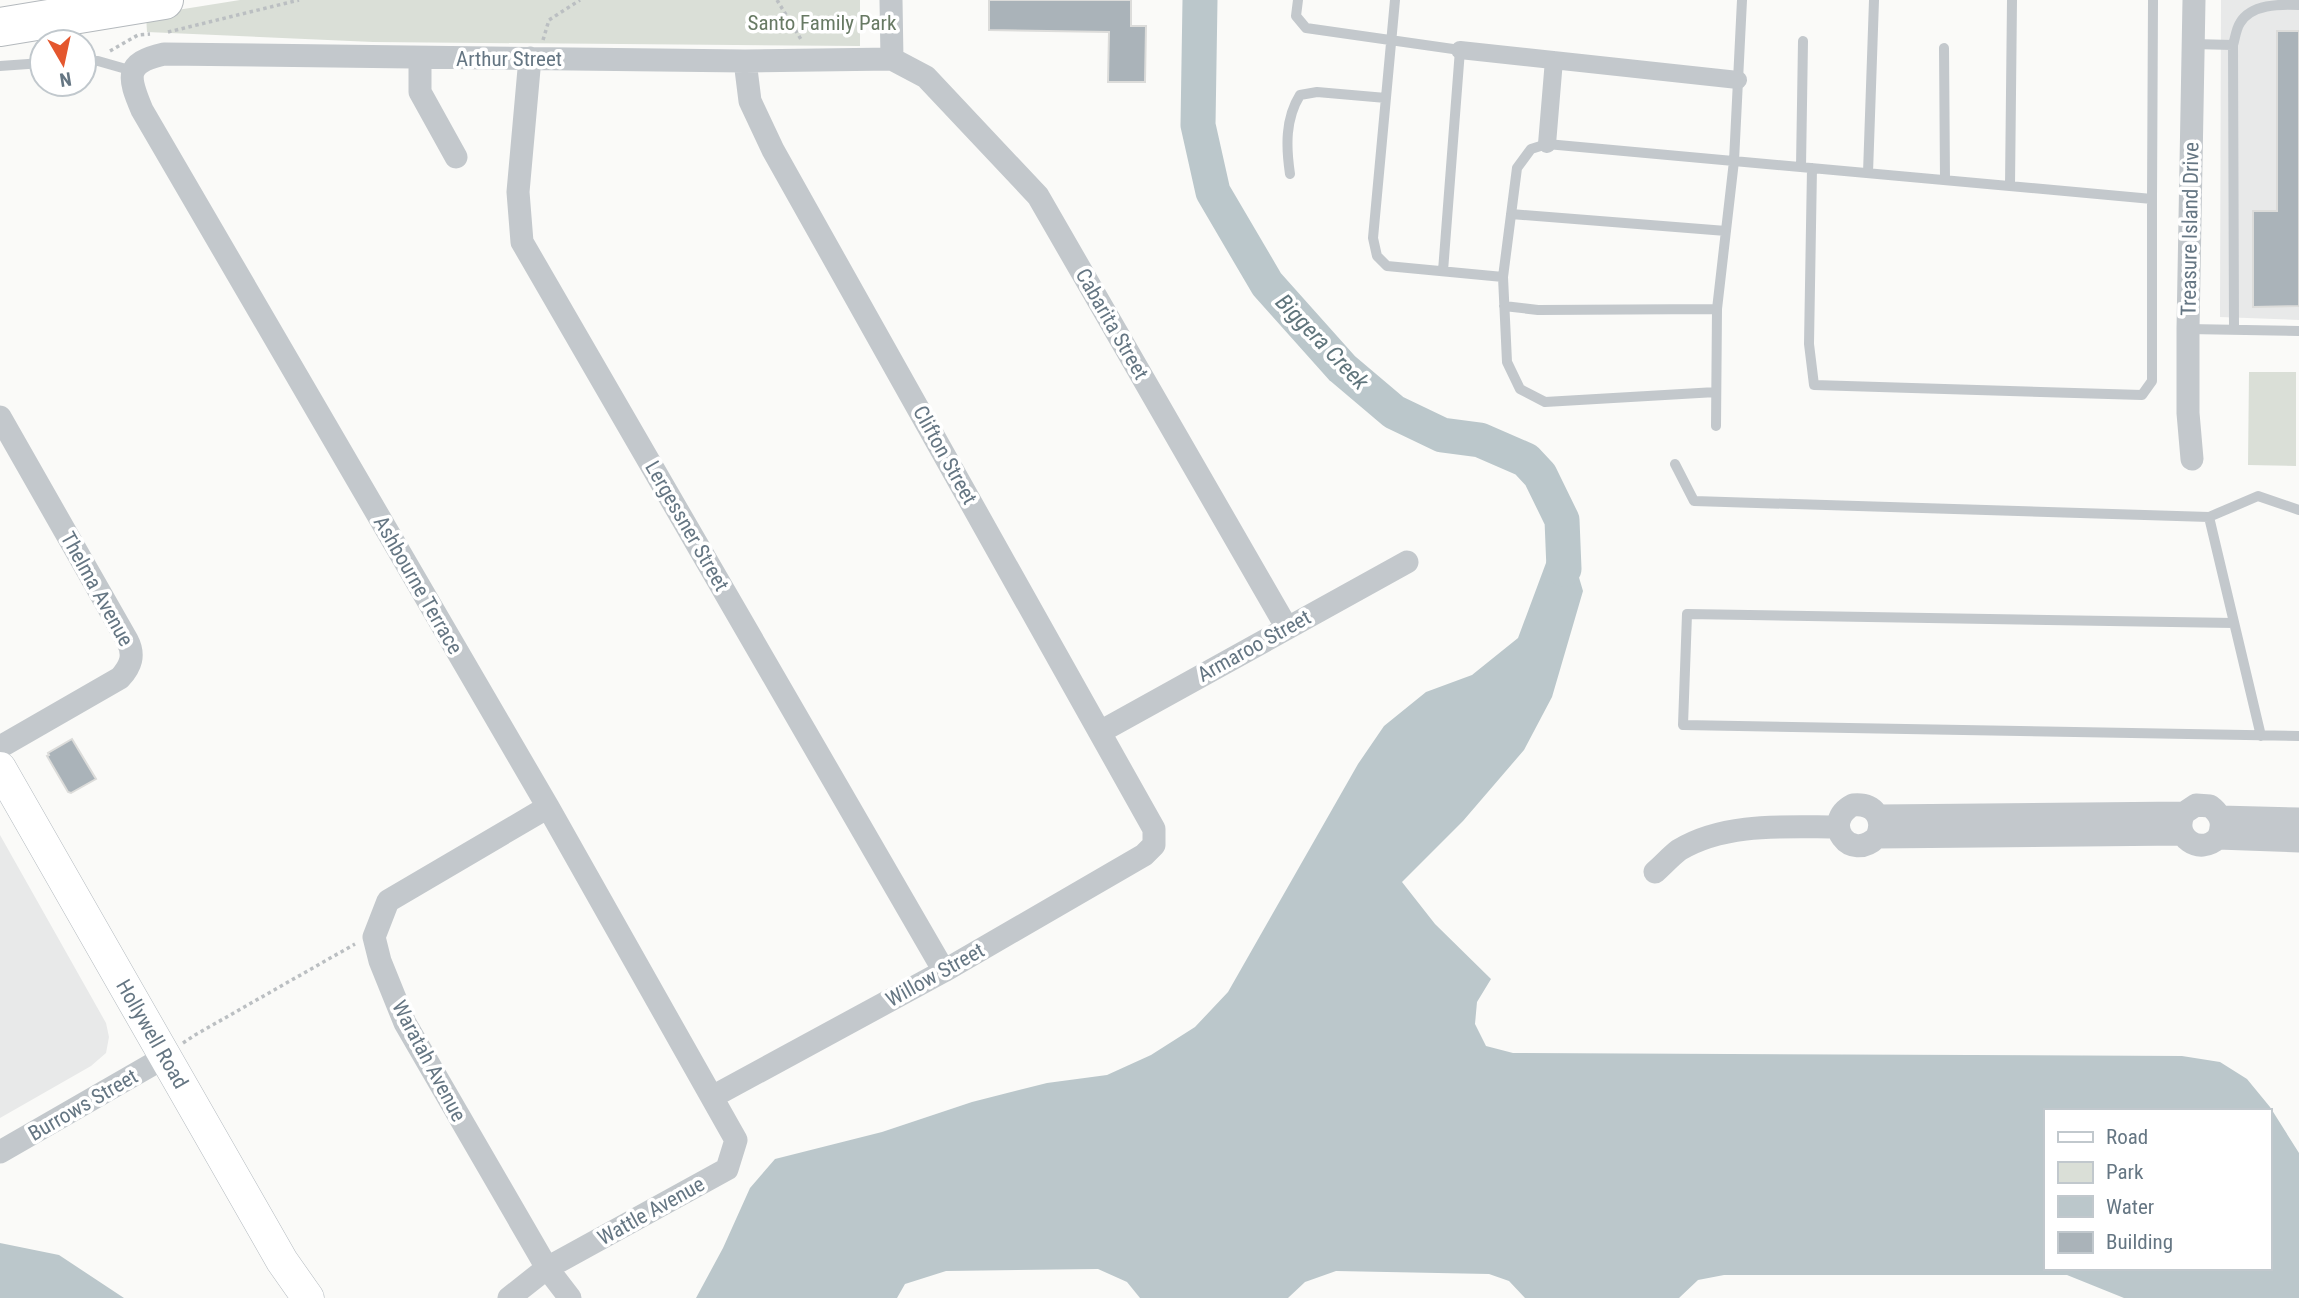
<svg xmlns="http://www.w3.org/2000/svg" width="2299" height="1298" font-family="'Roboto Condensed',sans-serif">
<rect width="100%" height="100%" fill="#fafaf8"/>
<!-- built -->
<path fill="#e8e9e9" d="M2221,0h78v320l-79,-3z
M0,835l106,188 3,14 -3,16 -15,13 -91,52z"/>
<!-- green -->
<path fill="#dadfd7" d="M240,0h620v46l-487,-4 -226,-10 -1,-17z
M2249,372h47v94l-48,-1z"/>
<!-- water -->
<path fill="#bbc7cb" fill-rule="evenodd" d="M1562,520l21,71 -31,106 -28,53 -61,71 -61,61 33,42 56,55 -14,23 -2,22 11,22 27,7 669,3 38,6 27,17 23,28 29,46v145h-175l-57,-23h-343l-26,5 -19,18h-154l-16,-17 -20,-7 -153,-3 -31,11 -17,16h-148l-13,-16 -29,-13 -152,2 -41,13 -8,14h-201l27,-50 27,-60 25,-29 107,-27 90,-30 75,-19 60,-8 44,-20 44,-28 33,-35 130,-228 26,-38 42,-34 46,-17 46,-37zM2045,1111h224v157h-224z
M0,1243l59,12 65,43h-124z"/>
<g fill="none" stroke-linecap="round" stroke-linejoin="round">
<!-- river -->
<path stroke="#bbc7cb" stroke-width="35" d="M1200,0l-2,125 15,67 54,92 75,84 52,44 48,23 38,5 46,20 14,15 22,45 2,49"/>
</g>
<!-- building -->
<path fill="#aab3b9" stroke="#dcdcda" stroke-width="2" d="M989,0h142v26h15l-1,56h-37l1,-50 -120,-2z
M2277,31h22v275l-46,1v-96h24z
M72,739l24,40 -25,14 -3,-1 -21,-36 2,-1 -1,-2z"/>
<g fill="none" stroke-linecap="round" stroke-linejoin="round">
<!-- secondary casing -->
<g stroke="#b3babf" stroke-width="33">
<path id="secondary" d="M0,768l282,493 26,37"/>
</g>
<!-- trunk casing -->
<g stroke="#b4b9bd" stroke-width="40">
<path id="trunk" d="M0,27l164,-27"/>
</g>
<!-- path -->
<path stroke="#bbbfc2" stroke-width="3.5" stroke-dasharray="3.5 3.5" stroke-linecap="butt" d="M777,0l25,41
M168,32l131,-32
M543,40l6,-20 31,-20
M110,51l28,-16 12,-1
M183,1043l12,-8 160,-91"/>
<!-- service -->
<path stroke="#c3c8cc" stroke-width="10" d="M1298,0l-2,16 10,12 154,22 -17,221
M1395,0l-22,238 4,18 10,10 116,11
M2193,44l40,1
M1944,48l1,132
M84,61h14l35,10
M0,66l42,-3
M1801,167l2,-126
M1868,173l6,-173
M1290,174c-4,-27 -5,-55 10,-79l17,-3 69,6
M2010,186l2,-186
M2152,199l1,-199
M1511,214l215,17
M1504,306l34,4 179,-1
M2188,329l111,2
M2234,330l-1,-285c2,-6 3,-16 7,-22 11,-19 40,-19 59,-18
M1716,392l-171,10 -25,-13 -13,-27 -4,-85 14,-109 14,-19 16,-5 605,55v182l-10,14 -328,-10 -5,-41 3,-176
M1716,426l1,-117 17,-148 8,-161
M1675,464l19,37 515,16
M2234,623l-547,-9 -4,111 616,11
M2261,736l-52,-219 49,-21 41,14"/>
<!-- pedestrian -->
<path stroke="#c3c8cc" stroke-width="18" d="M1460,50l278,30
M1547,144l7,-84"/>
<!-- minor -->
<path stroke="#c3c8cc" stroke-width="23" d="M891,0l1,59
M530,58l-12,134 4,50 422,729
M420,59v33l36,65
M0,417l127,223c8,15 4,26 -7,38l-120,69
M2192,459l-4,-46v-84l6,-329
M1100,732l307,-170
M548,807l-160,94 -14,36 6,24 25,62 142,245 23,30
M1879,816l305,-3
M2220,817l79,2
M1877,837c8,-19 -3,-34 -24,-32 -33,17 -3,59 24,32l305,-3
M2218,838c6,-13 4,-23 -8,-32l-14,-1 -12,8c-12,24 15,43 34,25l81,3
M1655,872c8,-7 16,-16 24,-22 46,-28 107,-23 159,-23
M712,1097l232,-126 200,-116 10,-10v-16l-381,-679 -23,-49 -5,-40
M0,1152l165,-95
M509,1298l38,-30 180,-99 9,-29 -188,-333 -406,-697c-14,-33 -18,-47 22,-56l581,7 147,-2 34,18 112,119 249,432"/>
<!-- secondary -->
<use href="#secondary" stroke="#fff" stroke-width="32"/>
<!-- trunk -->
<use href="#trunk" stroke="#fff" stroke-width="38"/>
</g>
<g text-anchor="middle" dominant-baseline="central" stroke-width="7" stroke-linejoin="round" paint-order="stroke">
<!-- park labels -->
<g font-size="21" fill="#687a64" stroke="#fff">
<text x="822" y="23">Santo Family Park</text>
</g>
<!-- street labels -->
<g font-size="21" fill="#657683" stroke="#fff">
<text x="509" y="59">Arthur Street</text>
<text transform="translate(2190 229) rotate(-89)">Treasure Island Drive</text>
<text transform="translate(1112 324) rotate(60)">Cabarita Street</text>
<text transform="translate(945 455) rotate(61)">Clifton Street</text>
<text transform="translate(687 526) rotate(60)">Lergessner Street</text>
<text transform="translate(418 585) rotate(60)">Ashbourne Terrace</text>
<text transform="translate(97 589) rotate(61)">Thelma Avenue</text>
<text transform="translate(1254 646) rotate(-29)">Armaroo Street</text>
<text transform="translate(935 975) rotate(-29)">Willow Street</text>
<text transform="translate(152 1034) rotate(60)">Hollywell Road</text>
<text transform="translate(429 1061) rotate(62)">Waratah Avenue</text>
<text transform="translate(83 1105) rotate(-30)">Burrows Street</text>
<text transform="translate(651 1211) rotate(-29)">Wattle Avenue</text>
</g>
<!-- water labels -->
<g font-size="23" font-style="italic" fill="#60757c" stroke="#fff">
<text transform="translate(1322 342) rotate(46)">Biggera Creek</text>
</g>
</g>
<!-- legend -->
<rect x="2044" y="1109" width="228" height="161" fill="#ffffff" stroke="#c1c8cd" stroke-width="2"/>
<rect x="2058" y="1132" width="35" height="10" fill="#ffffff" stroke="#c1c8cd" stroke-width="2"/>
<text x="2106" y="1144" font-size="21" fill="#657683">Road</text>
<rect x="2058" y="1162" width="35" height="21" fill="#dadfd7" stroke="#c1c8cd" stroke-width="2"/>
<text x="2106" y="1179" font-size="21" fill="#657683">Park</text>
<rect x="2058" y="1196" width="35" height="21" fill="#bbc7cb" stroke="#c1c8cd" stroke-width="2"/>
<text x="2106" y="1214" font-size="21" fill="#657683">Water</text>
<rect x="2058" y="1232" width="35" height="21" fill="#aab3b9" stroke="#c1c8cd" stroke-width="2"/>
<text x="2106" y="1249" font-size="21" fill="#657683">Building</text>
<!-- north arrow -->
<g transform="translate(63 63) rotate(171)"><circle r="33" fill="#ffffff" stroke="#c1c8cd" stroke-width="2"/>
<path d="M0-5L12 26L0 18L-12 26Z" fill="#e4572e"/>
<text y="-10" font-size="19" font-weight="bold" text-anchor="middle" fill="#657683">N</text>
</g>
</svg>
